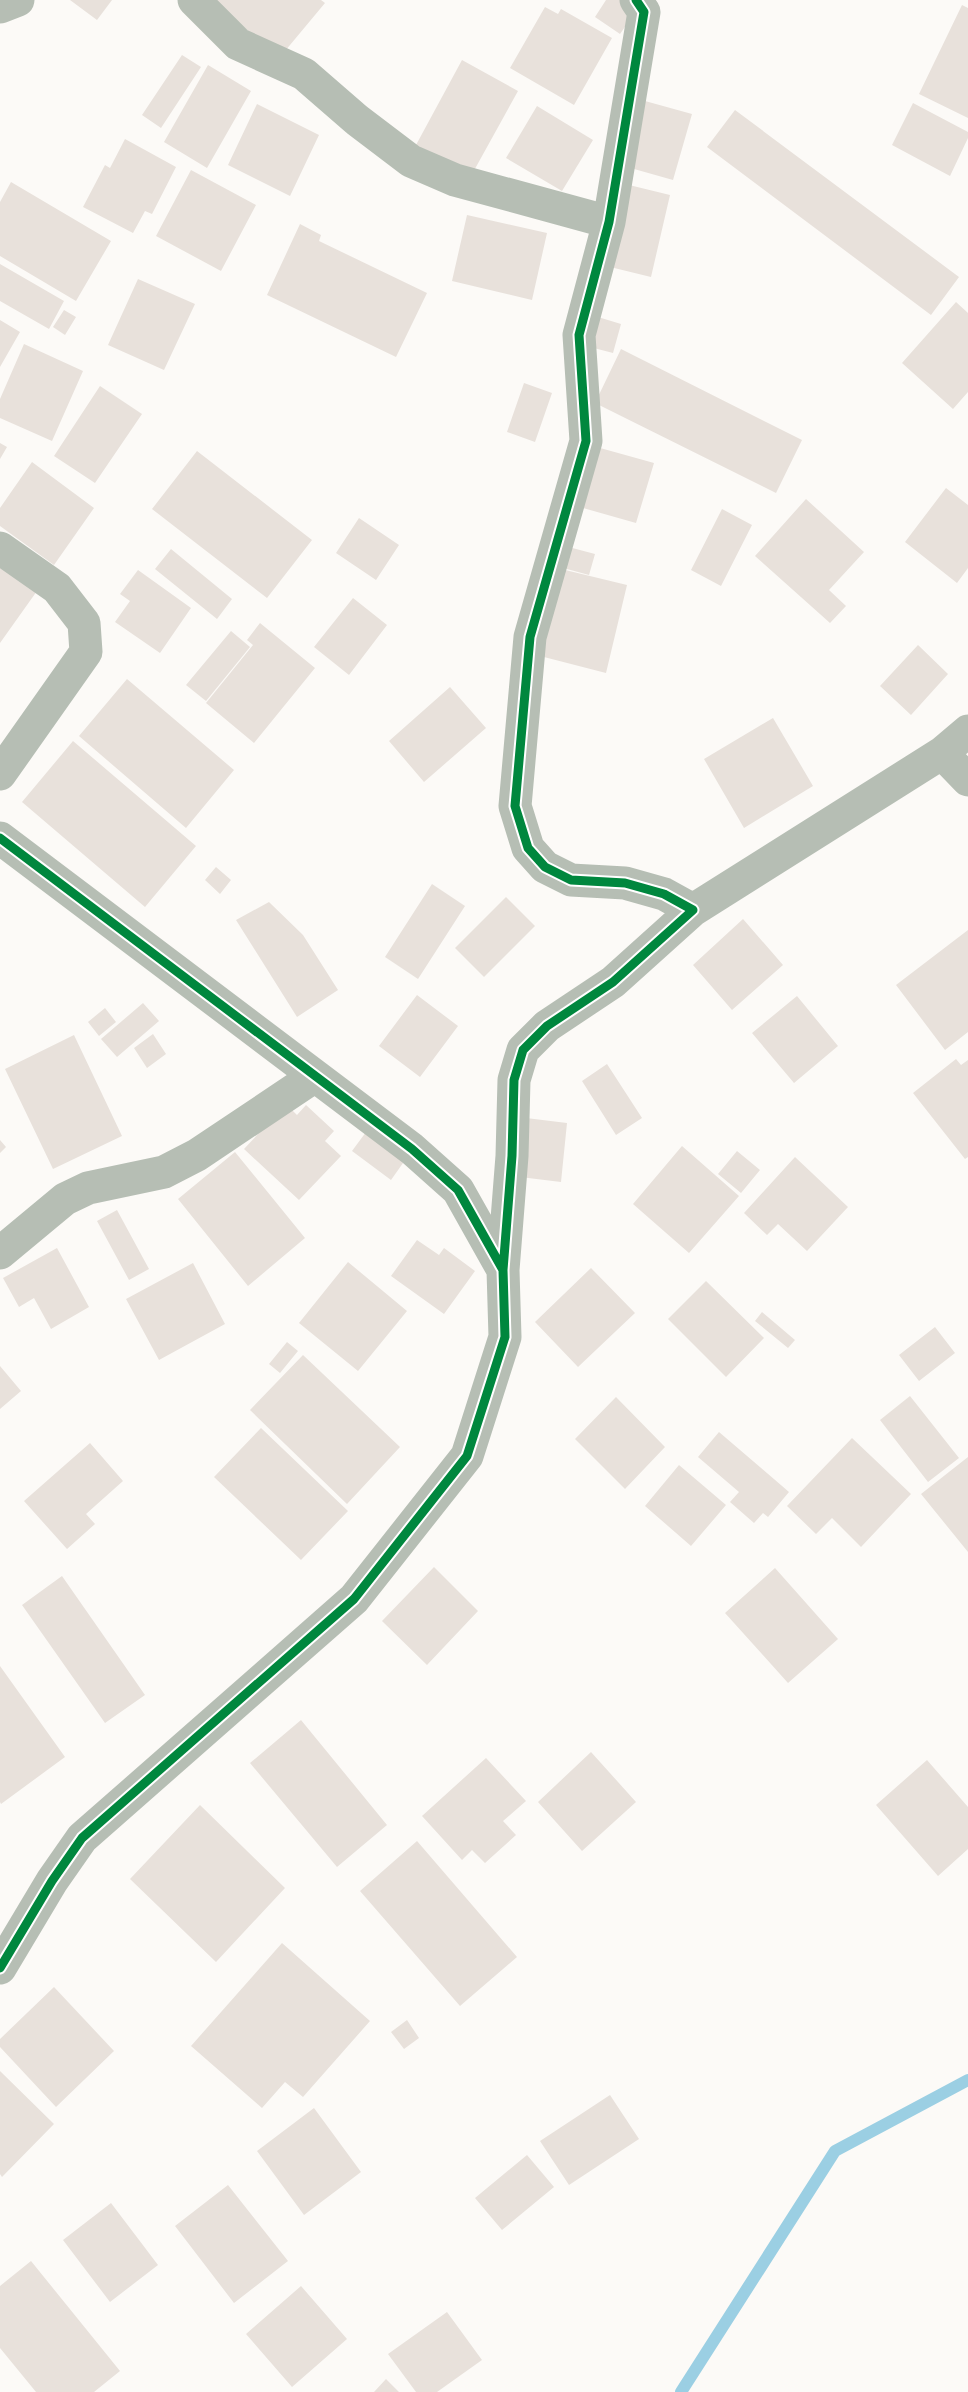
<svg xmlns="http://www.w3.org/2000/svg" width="968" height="2392" font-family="'PT Sans Narrow',sans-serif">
<rect width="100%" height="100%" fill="#fcfaf7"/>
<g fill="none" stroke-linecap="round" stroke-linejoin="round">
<!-- stream -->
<path stroke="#9bcfe3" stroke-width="12" d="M681,2392l154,-241 133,-71"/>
</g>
<!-- building -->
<path fill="#e8e1db" d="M70,0h42l-15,20z
M211,0h110l4,3 -45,54z
M606,0h14l16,11 -16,23 -25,-17z
M962,5l6,3v110l-49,-24z
M545,7l13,7 3,-5 51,29 -38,67 -64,-37z
M182,55l19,12 -40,61 -19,-13z
M462,60l56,31 -47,85 -55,-31z
M208,65l43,26 -44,77 -43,-26z
M645,101l47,13 -19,66 -46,-13z
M913,103l55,29v6l-18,38 -58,-31z
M257,104l62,31 -29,61 -62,-31z
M537,106l56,34 -31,51 -56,-33z
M735,110l224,167 -28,38 -224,-168z
M125,139l51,28 -24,47 -7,-3 -12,22 -50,-26 22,-42 5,3z
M191,170l65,35 -35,66 -65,-35z
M11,182l100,59 -35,60 -76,-45v-54z
M625,184l45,11 -19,82 -45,-11z
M467,215l80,18 -15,67 -80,-19z
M300,224l21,11 -2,6 108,52 -31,64 -129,-62z
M0,264l64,37 -15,28 -49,-28z
M138,279l57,25 -31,66 -56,-25z
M956,302l12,11v79l-15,17 -51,-46z
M64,310l12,7 -11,18 -12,-8z
M598,317l23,7 -8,29 -23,-6z
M0,320l20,12 -20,35z
M24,344l59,27 -31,70 -52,-23v-19z
M621,349l181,91 -26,53 -181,-90z
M524,383l28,10 -17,49 -28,-10z
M100,386l42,28 -47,69 -41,-27z
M0,443l7,4 -7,12z
M593,446l61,17 -18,60 -60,-17z
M197,451l115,89 -45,58 -115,-89z
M32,462l62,46 -40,57 -54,-39v-18z
M946,488l22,17v63l-11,15 -52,-41z
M806,499l58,53 -35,38 17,16 -16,17 -75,-67z
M722,509l30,16 -31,61 -30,-16z
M359,518l40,27 -23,35 -40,-27z
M561,545l34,9 -6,21 -33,-9z
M171,549l61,50 -15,20 -62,-50z
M0,564l37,27 -37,52z
M561,569l66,16 -21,88 -66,-17z
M138,570l53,38 -31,45 -45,-31 15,-21 -10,-7z
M353,598l34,27 -38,50 -35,-28z
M260,623l55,45 -61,75 -48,-40 47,-58 -6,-5z
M231,631l19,16 -44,54 -20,-16z
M918,645l30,29 -37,41 -31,-29z
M127,679l107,91 -48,58 -107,-92z
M450,687l36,41 -62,54 -35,-41z
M773,718l40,68 -69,42 -40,-69z
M73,741l123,105 -51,61 -123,-105z
M216,867l15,13 -11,14 -15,-14z
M432,884l33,22 -47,73 -33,-22z
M506,897l29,29 -51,51 -29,-29z
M269,902l34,33 35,55 -41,27 -61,-97z
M743,919l40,46 -51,45 -39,-45z
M968,930v102l-23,18 -49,-65z
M417,995l41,31 -38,51 -41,-31z
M797,996l41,50 -44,37 -42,-50z
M143,1003l16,18 -42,36 -16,-18z
M105,1008l11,14 -17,14 -11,-14z
M153,1034l13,20 -19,14 -13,-20z
M74,1035l48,101 -69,33 -48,-100z
M956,1059l5,6 7,-5v97l-3,2 -52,-66z
M607,1064l35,54 -26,17 -34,-54z
M286,1104l11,11 9,-10 28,26 -9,10 16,15 -42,44 -55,-51z
M526,1118l41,5 -6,59 -41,-5z
M369,1128l39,28 -17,24 -39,-29z
M0,1140l6,7 -6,6z
M682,1146l57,50 -50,57 -56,-49z
M737,1151l23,19 -19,23 -23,-19z
M235,1152l70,86 -57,48 -70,-87z
M795,1157l53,50 -41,44 -29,-27 -11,11 -23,-22z
M117,1210l32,59 -20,11 -32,-59z
M417,1240l22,15 5,-7 31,23 -31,43 -53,-38z
M57,1248l32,59 -38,22 -17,-31 -15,9 -16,-29z
M348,1262l59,49 -49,60 -59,-48z
M193,1263l32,61 -66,36 -33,-61z
M591,1268l44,45 -57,54 -43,-45z
M706,1281l58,57 -38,39 -58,-58z
M762,1312l33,28 -7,8 -33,-27z
M935,1327l20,26 -36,28 -20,-26z
M287,1342l11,9 -18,22 -11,-9z
M303,1355l97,92 -53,57 -97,-94z
M0,1366l21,25 -21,18z
M910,1396l49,62 -31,24 -48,-62z
M616,1397l49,50 -40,42 -50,-50z
M261,1428l87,83 -47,49 -87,-83z
M719,1432l70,60 -21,25 -5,-4 -9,10 -24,-21 9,-10 -41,-35z
M852,1438l59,56 -50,53 -29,-29 -16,16 -29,-28z
M90,1443l33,38 -37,33 9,10 -28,25 -43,-48z
M968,1457v95l-47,-58z
M679,1465l47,40 -35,41 -46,-40z
M434,1567l44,44 -51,54 -45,-44z
M775,1568l63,71 -50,44 -63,-70z
M62,1576l83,119 -40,28 -83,-118z
M0,1666l65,91 -64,47 -1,-2z
M301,1720l86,105 -50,42 -87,-104z
M591,1752l45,50 -54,49 -44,-49z
M486,1758l40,43 -23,20 13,14 -31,28 -13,-13 -10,10 -40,-44z
M927,1760l41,47v42l-30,27 -62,-71z
M200,1805l85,83 -69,74 -86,-83z
M417,1841l100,116 -57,49 -100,-115z
M282,1943l88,78 -67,76 -18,-15 -23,26 -71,-62z
M54,1987l60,64 -58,56 -56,-60v-8z
M407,2020l12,18 -15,11 -13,-17z
M0,2071l54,53 -52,53 -2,-3z
M610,2095l29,44 -70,46 -29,-44z
M314,2108l47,64 -57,43 -47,-64z
M527,2155l27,32 -52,43 -27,-32z
M228,2185l60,76 -54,42 -59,-77z
M111,2203l47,62 -48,37 -47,-62z
M31,2261l89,110 -26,21h-58l-36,-44v-62z
M301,2286l46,53 -55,48 -46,-53z
M447,2312l35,48 -45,32h-21l-28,-38z
M386,2379l13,13h-25z"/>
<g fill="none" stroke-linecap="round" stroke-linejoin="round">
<!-- minor -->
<path stroke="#b6beb4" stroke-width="33" d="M194,0l44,44 66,30 53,46 54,41 44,19 154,42
M0,7l18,-7
M0,548l57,40 27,35 2,29 -86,122
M942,753l26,27
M0,838l412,311 46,41 45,80
M693,910l249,-157 26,-22
M0,1253l65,-54 23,-11 76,-16 33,-17 118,-79
M0,1968l52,-87 30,-43 272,-239 113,-143 38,-119 -2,-67 9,-114 2,-76 9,-30 24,-24 66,-44 80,-72 -29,-16 -39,-11 -54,-3 -26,-13 -17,-19 -13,-42 15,-169 56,-196 -7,-106 30,-113 35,-210 -8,-12"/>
<!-- cycleway casing -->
<g stroke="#fff" stroke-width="13">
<path id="cycleway" d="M0,838l412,311 46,41 45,80
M0,1968l52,-87 30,-43 272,-239 113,-143 38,-119 -2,-67 9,-114 2,-76 9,-30 24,-24 66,-44 80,-72 -29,-16 -39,-11 -54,-3 -26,-13 -17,-19 -13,-42 15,-169 56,-196 -7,-106 30,-113 35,-210 -8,-12"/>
</g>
<!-- cycleway -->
<use href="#cycleway" stroke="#00873e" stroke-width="9"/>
</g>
</svg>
